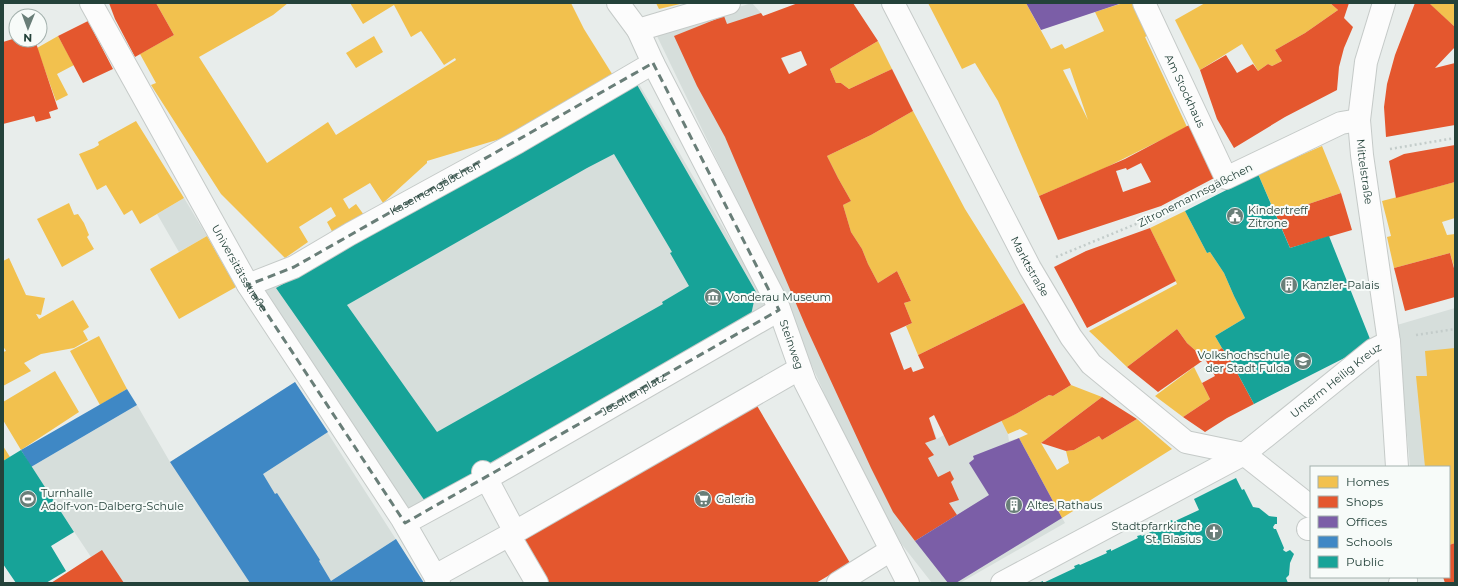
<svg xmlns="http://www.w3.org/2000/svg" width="1458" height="586" font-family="Montserrat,sans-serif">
<rect width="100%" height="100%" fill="#e8edeb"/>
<!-- built -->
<path fill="#d6dedb" d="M752,3l9,10 28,61 115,229 8,20 -22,10 14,37 25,48 8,21 21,-12 43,-7 7,14 1,7 10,-3 46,85 -105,60h-28l-29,-37 -37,-56 -45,-104 -77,-170 -89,-184z
M636,79l135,230 -361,205 -145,-223z
M184,198l23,38 -28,16 -22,-38z
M1455,308v235l-6,-76h-39l-13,-142z
M295,382l129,201h-373l40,-26 -60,-90 106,-62 33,57z"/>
<!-- homes -->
<path fill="#f2c14e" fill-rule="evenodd" d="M156,3h132l-15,12 -74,42 68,106 61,-41 8,13 120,-75 -1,-2 -11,7 -23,-34 -10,6 -17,-32 -31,19 -13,-21h221l13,26 30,48 -101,58 -86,26v2l-44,40 -13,-20 -27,16 6,10 7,-5 8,11 -30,20 -7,-13 9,-6 -5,-9 -32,20 9,15 -23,16 -64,-64 -70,-109 5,-2 -16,-29 34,-19z
M656,3h24v1l-21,5z
M928,3h98l25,46 11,-5 3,5 39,-18 -9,-19 28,-9h9l19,31 -6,3 42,90 -82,41 -66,28 -41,-95 -23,-38 -13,6zM1070,68l18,52 -25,-50z
M1205,3h125l8,7 -33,23 -30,17 7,11 -10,5 -4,-2 -10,7 -16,-27 -42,26 -25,-50z
M1429,3h26v24l-21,-19z
M58,36l16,29 -17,9 11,21 -12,6 -19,-53z
M374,36l9,16 -27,16 -10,-15z
M878,41l14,28 -43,20 -8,-6h-5l-6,-14z
M913,111l52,98 59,94 -106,52 -12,-29 6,-3 -8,-20 7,-2 -14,-30 -19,12 -10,-19 -6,-15 -11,-17 -8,-27 8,-4 -13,-23 -11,-22 44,-21z
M136,121l48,77 -44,26 -8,-14 -8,5 -18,-30 -9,5 -18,-36 15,-6 5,-3 -1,-3z
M1322,146l19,47 -65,22 -18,-41z
M1455,182v36l-13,4 5,13 8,-1v36l-5,-17 -56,15 -7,-31 4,-1 -9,-35z
M69,203l5,12 4,-1 6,9 5,12 -2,2 7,12 -32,18 -25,-48z
M1185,211l22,42 3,-1 14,21 10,23 11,22 -30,18 7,12 -17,11 -18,-16 -10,-14 -50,38 -38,-36 88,-47 -27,-56z
M207,236l29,51 -57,32 -29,-50z
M9,258l17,37 19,3 -4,17 -5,-1 3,5 34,-19 16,27 -6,4 5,9 -14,8 -33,6 -17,9 7,8 -28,15v-34l3,-1 -3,-5v-85z
M99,336l28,53 -27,16 -30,-54z
M1455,348v195l-6,2v-78h-24l-9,-91h11l-2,-25z
M1194,367l16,32 -27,18 -28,-21z
M55,371l24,41 -58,38 -18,-30v-18z
M1071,385l31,12 -61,46 16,27 12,-7 -3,-12 8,-1 25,-14 3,4 35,-21 35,30 -110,69 -43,-80 9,-4 -8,-5 -12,5 -7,-14 15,-6 33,-19 4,1z
M3,446l7,11 -7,4z"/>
<!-- shops -->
<path fill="#e4572e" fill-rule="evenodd" d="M109,3h47l18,32 -39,22 -20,-38z
M798,3h55l25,38 -48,28 6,14h5l8,6 43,-20 21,42 -42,24 -44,21 11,22 13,23 -8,4 8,27 11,17 6,15 10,19 19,-12 14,30 -7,2 8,20 -22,10 14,37 7,-3 2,5 11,-4 -6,-13 106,-52 47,82 -18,11 -4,-1 -33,19 -67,32 -15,-31 -5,3 7,21 -11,4 9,12 -6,3 10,19 12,-6 4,8 -3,3 8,18 -10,3 8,12 -42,26 -22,-29 -22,-44 -65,-141 -81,-190 -28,-51 -23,-50 50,-20 3,8 34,-11 2,3zM801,51l6,14 -18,9 -8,-16z
M1330,3h19l-5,15 9,9 -9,21 -5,19 -2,23 -52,27 -51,31 -17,-29 -17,-49 26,-15 11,18 16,-9 5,7 10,-7 4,2 10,-5 -7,-11 30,-17 33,-23z
M1415,3h14l26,24v20l-20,21 20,-5v62l-69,12 -2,-30 3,-23 8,-29z
M88,21l25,48 -30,14 -25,-47z
M16,38v2h19l23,69 -9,3 2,6 -15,4 -2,-6 -31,8v-82z
M1191,124l27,52 -57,30 -103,34 -19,-44 86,-37zM1141,163l10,19 -28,10 -7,-21 10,-3 1,2z
M1455,145v37l-59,16 -7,-37 15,-7z
M1341,193l11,37 -62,18 -14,-33z
M1150,228l26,53 -89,47 -33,-61 32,-16z
M1450,253l5,19v25l-50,14 -11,-43z
M1177,329l10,14 18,16 17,-11 5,6 27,50 -27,14 -22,14 -22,-15 27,-18 -8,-16 13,-7 -10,-17 -47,33 -31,-25z
M1102,397l35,22 -35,21 -3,-4 -25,14 -8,1 -25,-8z
M756,404l94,159 -34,20h-274l-23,-40z
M1455,543v40h-10l-2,-6h6v-32z
M102,550l22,33h-73l40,-26z"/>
<!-- offices -->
<path fill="#7b5ea7" d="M1026,3h96l-81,27z
M1019,438l43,80 -106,65h-8l-33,-42 74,-46 -20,-32 5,-4 -1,-3z"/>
<!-- schools -->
<path fill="#3f88c5" d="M295,382l33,50 -65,42 12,20 2,-1 43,67 -1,1 12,20 65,-42 28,44h-174l-80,-121z
M127,389l10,16 -106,62 -10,-17z"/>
<!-- public -->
<path fill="#17a398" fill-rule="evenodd" d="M636,83l120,209 -5,23 -324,189 -151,-216 356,-201zM614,154l58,98 -2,1 19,33 -27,16 1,2 -226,128 -90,-127 240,-137z
M1258,174l32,74 39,-12 43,108 -118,60 -27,-50 -5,-6 -7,-12 30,-18 -11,-22 -10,-23 -14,-21 -3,1 -22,-42z
M21,450l53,82 -23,14 15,25 -20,12h-30l-13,-19v-103z
M1236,478l6,12 2,-1 9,18 6,1 10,8 8,1v7h-2l-2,3 1,2h2l8,19 -1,2 3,2 4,-2 4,4 -4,9 -1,12 -3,3 2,5h-250l5,-2v2l32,-15 -1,-2 5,-2 1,1 27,-12 -1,-2 5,-2v2l27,-13 -1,-2 4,-1 1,1 26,-12 -1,-2 5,-2 1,2 26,-12 -5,-11z"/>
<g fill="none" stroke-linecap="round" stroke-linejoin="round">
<!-- minor casing -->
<g stroke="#c5cac8" stroke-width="24">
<g id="minor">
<path id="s1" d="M91,3l157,282 154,234 37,64"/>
<path id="s2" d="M893,3l137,265 41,69 20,27 95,78 58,12 67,53"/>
<path id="s3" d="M1144,3l82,175 115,-55 18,-3"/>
<path id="s4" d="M1384,3l-18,59 -7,58 3,35 27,187 8,125"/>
<path d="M638,30l91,-27"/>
<path id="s5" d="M653,63l124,240 28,79 103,201"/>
<path id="s6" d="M248,285l46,-18 56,-33 168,-92 135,-79 -15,-33 -20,-27"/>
<path d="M483,472l32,60"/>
<path id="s7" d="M405,523l81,-44 293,-169"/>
<path d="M1308,529l3,-1"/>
<path d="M509,535l28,48"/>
<path d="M435,576l80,-44 284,-163"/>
<path d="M838,583l53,-33"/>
<path id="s8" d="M1002,583l242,-129 129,-104 16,-8"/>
<path d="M1400,583l6,-3"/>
</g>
</g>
<!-- path -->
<path stroke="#c3ccca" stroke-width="2.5" stroke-dasharray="2 3" stroke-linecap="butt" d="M1390,149l65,-11
M1056,257l92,-38 53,-27
M1416,335l39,-6"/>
<!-- minor -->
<use href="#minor" stroke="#fcfcfc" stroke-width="22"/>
</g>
<!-- marked area -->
<path fill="none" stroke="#697e78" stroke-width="3" stroke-dasharray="8 5" stroke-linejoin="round" d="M653,63l126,247 -374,213 -157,-238 46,-18z"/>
<!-- icons -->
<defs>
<g id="civic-disc" transform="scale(0.9)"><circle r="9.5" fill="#697e78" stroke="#f7fbf9"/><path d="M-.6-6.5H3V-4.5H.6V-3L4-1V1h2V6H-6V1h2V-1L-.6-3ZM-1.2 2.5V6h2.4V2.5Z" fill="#fff"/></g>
<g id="building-disc" transform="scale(0.9)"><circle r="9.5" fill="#697e78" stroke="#f7fbf9"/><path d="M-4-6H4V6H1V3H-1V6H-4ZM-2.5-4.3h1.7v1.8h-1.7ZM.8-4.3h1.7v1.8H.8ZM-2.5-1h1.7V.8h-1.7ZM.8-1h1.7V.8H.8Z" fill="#fff"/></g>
<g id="museum-disc" transform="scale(0.9)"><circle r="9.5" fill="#697e78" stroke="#f7fbf9"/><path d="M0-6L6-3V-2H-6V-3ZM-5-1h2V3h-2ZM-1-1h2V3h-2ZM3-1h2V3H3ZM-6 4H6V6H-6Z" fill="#fff"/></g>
<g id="university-disc" transform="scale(0.9)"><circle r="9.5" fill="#697e78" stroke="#f7fbf9"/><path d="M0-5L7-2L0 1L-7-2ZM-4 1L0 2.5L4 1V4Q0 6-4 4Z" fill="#fff"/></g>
<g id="stadium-disc" transform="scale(0.9)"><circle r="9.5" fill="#697e78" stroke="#f7fbf9"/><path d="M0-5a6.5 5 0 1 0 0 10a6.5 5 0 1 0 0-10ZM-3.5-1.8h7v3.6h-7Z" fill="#fff"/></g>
<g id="supermarket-disc" transform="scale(0.9)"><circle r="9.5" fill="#697e78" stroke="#f7fbf9"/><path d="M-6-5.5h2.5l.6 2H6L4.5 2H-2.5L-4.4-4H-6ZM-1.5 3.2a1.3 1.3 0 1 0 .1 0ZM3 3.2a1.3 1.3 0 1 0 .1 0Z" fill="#fff"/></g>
<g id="church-disc" transform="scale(0.9)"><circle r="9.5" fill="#697e78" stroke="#f7fbf9"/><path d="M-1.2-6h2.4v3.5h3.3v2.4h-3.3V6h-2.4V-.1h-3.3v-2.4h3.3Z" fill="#fff"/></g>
</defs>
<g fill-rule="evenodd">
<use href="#civic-disc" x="1235" y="216"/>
<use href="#building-disc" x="1289" y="285"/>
<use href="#museum-disc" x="713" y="297"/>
<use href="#university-disc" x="1303" y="361"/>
<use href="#stadium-disc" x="28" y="499"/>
<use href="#supermarket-disc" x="703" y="499"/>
<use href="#building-disc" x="1014" y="505"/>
<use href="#church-disc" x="1214" y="532"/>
</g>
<g text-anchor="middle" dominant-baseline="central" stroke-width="4" stroke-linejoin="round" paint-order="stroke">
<!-- street labels -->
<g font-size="11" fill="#24423a" stroke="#f7fbf9">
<text stroke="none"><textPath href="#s3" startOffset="97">Am Stockhaus</textPath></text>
<text stroke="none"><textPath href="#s4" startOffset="172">Mittelstraße</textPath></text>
<text stroke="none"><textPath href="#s6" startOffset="211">Kasernengäßchen</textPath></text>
<text transform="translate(1195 195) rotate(-27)">Zitronemannsgäßchen</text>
<text stroke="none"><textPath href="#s2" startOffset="297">Marktstraße</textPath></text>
<text stroke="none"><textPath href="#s1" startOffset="304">Universitätsstraße</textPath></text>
<text stroke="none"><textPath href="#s5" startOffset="314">Steinweg</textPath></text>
<text stroke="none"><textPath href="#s8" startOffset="392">Unterm Heilig Kreuz</textPath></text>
<text stroke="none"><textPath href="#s7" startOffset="262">Jesuitenplatz</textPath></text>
</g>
<!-- poi labels -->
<g font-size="11" fill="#24423a" stroke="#f7fbf9" text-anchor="start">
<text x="1248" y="210">Kindertreff<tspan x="1248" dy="13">Zitrone</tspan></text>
<text x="1302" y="285">Kanzler-Palais</text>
<text x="726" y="297">Vonderau Museum</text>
<text x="1290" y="355" text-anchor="end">Volkshochschule<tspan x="1290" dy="13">der Stadt Fulda</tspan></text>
<text x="41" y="493">Turnhalle<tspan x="41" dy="13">Adolf-von-Dalberg-Schule</tspan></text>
<text x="716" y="499">Galeria</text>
<text x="1027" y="505">Altes Rathaus</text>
<text x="1201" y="526" text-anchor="end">Stadtpfarrkirche<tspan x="1201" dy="13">St. Blasius</tspan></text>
</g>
</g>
<!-- border -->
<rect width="1458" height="586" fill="none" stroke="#24423a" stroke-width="8"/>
<!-- legend -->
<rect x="1310" y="466" width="140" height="112" fill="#f7fbf9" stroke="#a3b1ad"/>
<rect x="1318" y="476" width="20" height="12" fill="#f2c14e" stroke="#a3b1ad"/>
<text x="1346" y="486" font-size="12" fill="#24423a">Homes</text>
<rect x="1318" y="496" width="20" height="12" fill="#e4572e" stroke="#a3b1ad"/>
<text x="1346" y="506" font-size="12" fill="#24423a">Shops</text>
<rect x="1318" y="516" width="20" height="12" fill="#7b5ea7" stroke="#a3b1ad"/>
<text x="1346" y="526" font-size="12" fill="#24423a">Offices</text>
<rect x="1318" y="536" width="20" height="12" fill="#3f88c5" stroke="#a3b1ad"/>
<text x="1346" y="546" font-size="12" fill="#24423a">Schools</text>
<rect x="1318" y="556" width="20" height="12" fill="#17a398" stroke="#a3b1ad"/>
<text x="1346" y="566" font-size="12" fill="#24423a">Public</text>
<!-- north arrow -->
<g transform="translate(28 28) rotate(181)"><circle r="19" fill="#f7fbf9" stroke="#a3b1ad"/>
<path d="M0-3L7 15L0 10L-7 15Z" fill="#697e78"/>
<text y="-6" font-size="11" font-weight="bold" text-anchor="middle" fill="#24423a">N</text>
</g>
</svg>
